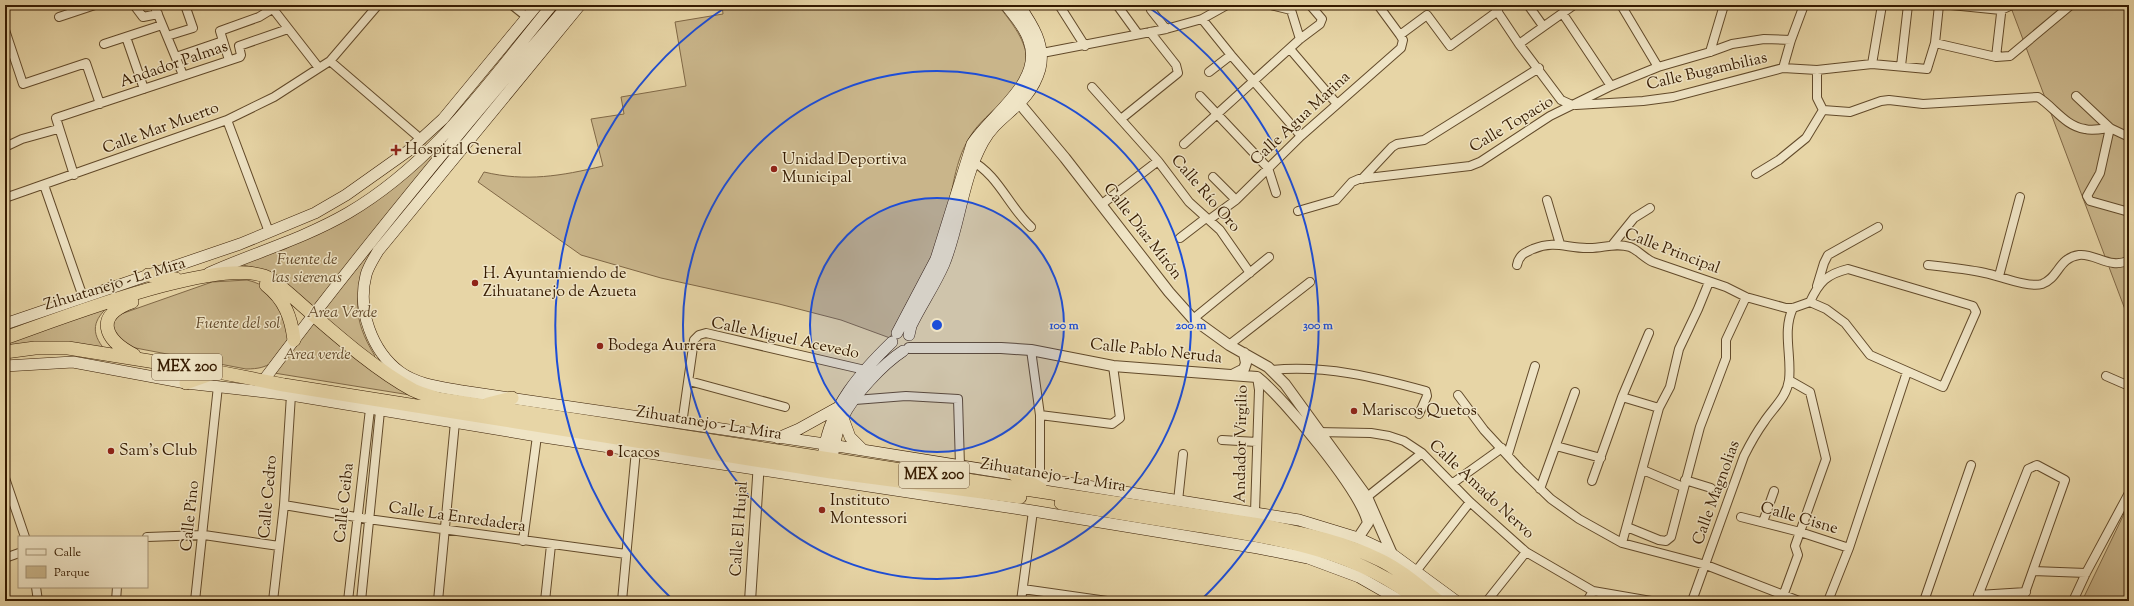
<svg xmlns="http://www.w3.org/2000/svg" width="2134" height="606" font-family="'Sorts Mill Goudy',serif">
<rect width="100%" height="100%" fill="#e7d5a6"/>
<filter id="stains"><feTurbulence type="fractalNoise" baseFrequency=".005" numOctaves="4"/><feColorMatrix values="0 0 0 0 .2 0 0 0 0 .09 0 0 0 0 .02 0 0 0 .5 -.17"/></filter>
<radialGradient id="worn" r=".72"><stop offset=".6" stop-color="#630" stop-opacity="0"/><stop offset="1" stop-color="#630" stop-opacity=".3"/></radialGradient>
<!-- green -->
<path fill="#c9b58a" stroke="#806846" d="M722,5h276c12,16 31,37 28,59 -4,30 -40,47 -55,71 -20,30 -18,69 -31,102 -14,35 -35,66 -50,101l-49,-18 -62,-16 -118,-26 -80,-23 -103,-73 6,-10c42,10 77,4 119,-6l-12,-47 33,-5 -3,-17 65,-11 -11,-64 48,-8z
M2010,5h119v315z
M437,147l4,3 -130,159 -52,-40 -24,-6 50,-14 53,-28z
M370,252l2,2c-18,41 -21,63 3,102l-3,3 -53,-44z
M247,280c34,8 36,33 42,63 -15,18 -18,26 -43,26l-121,-23 -4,-1 -10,-22 7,-8 94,-33z
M110,305c-17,15 -20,27 -5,45h-95l-4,-8z
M311,321l99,74 -136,-22z
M2129,497v104h-47l41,-85z"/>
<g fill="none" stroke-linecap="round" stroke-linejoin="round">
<!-- minor casing -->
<g stroke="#624a2a" stroke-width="10">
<path id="minor" d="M134,5l9,12 15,-3
M154,5l29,70
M202,5h1
M270,5l49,63 11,-7 92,79
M512,5l15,12
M1059,5l26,41
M1117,5l21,29
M1150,5l1,5 15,19
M1271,5l20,5 9,29
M1493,5l26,39 42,56 11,5
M1528,5l15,21
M1621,5l37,62
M1951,5l50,5 11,-5
M1563,14l48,72
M59,17l36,-12
M1202,19l29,36 70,81
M5,30l18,54 63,-21 14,41
M1400,35l27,-20 23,31 48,-35
M167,36l26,-8 -8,-23
M126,37l18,52
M1935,43l61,14 14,-1 61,-51
M104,44l58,-19
M1519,44l55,-39
M1290,49l47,55
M1710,52l14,-47
M1037,54l129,-25 36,-10 25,-14
M176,57l47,-16
M1996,57l6,-52
M229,60l-9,-29 39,-14 18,-11
M330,61l48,-56
M1872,64l10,-59
M1901,66l7,-61
M1783,68l8,-28 13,-35
M1817,70v28l6,12
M1209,72l22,-17
M1092,87l66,74 31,41 31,28 30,43
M1200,96l68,72 8,25
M2076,96l34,32 19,9
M1576,105l67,-4 30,-4 110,-29 34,2 55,-6 55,5 8,-26 4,-38
M1823,110l27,2 31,-11 8,-1 34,4 115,-7c16,10 27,29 47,32 7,2 17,0 25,-1
M1121,119l57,-46 -2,-8 -26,-33
M227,120l42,112
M2110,128l-10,45 -13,23 3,5 39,11
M1184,144l116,-105 20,-15 2,-5 -12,-14
M5,147l17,-8 36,-10
M970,160c28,14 39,47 61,67
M1756,174l23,-14 27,-22 17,-28
M74,175l-18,-57 184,-61 1,-2 -2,-9 49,-17
M1213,177l23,23
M1362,179l30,-32 5,-3 27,-4 115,-72
M44,185l39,112
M5,198l222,-78 47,-23 45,-29
M1547,200l13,44
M1102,204l56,-43
M1298,211l38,-11 16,-18 7,-3 111,-13 10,-4 70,-46 61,-30 47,-19 52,-15 22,-8 32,-5 27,1
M1210,219l26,-19 65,-64 100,-88 2,-8 -3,-5 -22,-30
M1180,238l26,-20
M1613,244l21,-26 16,-10
M1517,265c2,-10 7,-12 16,-16 22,-9 33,-1 54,-1 15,1 27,-6 43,-1 8,3 14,11 23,15l73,25 20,10 40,11h7l17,-6 16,7 19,14 25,32 73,32 33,-75 -3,-6 -125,-37c-21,5 -29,13 -38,33
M1928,265c19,2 39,4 57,8 15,3 43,15 57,11 17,-6 16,-26 37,-29 16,-2 32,15 50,5
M1999,276l21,-79
M1817,286l7,-23 4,-8 50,-28
M1193,319l76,-62
M1229,345l81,-63
M1031,350l9,65v63
M1272,370c53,-5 103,7 154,21l1,5 -8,18
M2106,376l23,10
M689,381l96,26
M1458,395l26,35 36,39 31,30 28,20 43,24 84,22 93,36
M1622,397l37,11
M855,400l51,-4 52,3 2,67
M1040,415l72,9 8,-6 -7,-52
M682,424l12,-84 5,-5 7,-2 159,37
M1316,432l55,1 18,3 15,5 18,12 48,49 56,50 67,39 58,10
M1222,440l35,2
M1556,446l45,12
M1508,454l27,-88
M1643,470l40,17
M5,478l20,59
M1685,480l26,8
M1592,481l30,-84 27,-64
M1453,483l49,-35
M1540,489l35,-97
M1367,497l55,-44
M1178,501l5,-47
M284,505l84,14 258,35
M1255,512l4,-122 -2,-13
M1741,517l59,15 49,16
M1763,522l11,-31
M1627,527l32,13 7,1 5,-4 29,-110 26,-69v-18l20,-43
M147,537l57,-2 75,11
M523,541l14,-105
M1622,543l37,-135 11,-21 9,-38 19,-40 11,-27
M5,558l14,-5
M1417,570l53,-68
M2033,571l53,2
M36,587l2,14
M1023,589l84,12
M1978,595l48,-3
M1783,596l15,-41 -3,-9 31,-87 -16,-67 -21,-12
M116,601l1,-14
M195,601l23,-215
M273,601l11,-96 7,-110
M348,601l22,-192
M361,601l19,-190
M438,601l17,-179
M545,601l6,-56
M622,601l14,-151
M1021,601l12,-90
M1487,601l39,-49
M1587,601l6,-10
M1692,601l52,-145c6,-12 12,-23 20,-34 9,-14 23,-25 25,-42 3,-24 -7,-49 4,-72
M1828,601l21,-53 58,-176
M1924,601l47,-136
M1976,601l52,-132 9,-4 28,15 -43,121
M2073,601l13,-28 43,-80"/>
</g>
<!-- tertiary casing -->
<g stroke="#624a2a" stroke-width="12">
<path id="tertiary" d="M1020,104l45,54 104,134 24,27 36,26 39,22 17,17 82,113 25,57
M909,348h92l30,2 82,16 144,11c27,21 104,114 111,146l-10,15
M1234,374l10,-5 2,-6 -2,-10
M750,601l9,-139"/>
</g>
<!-- secondary casing -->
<g stroke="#361b01" stroke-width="12">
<path id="secondary" d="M580,5l-202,246c-4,7 -10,16 -12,24 -9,35 6,76 34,97 18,13 41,15 62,19l363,53 474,76 59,18 34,16 64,47
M209,273c47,-21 94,-34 139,-60 88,-52 140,-131 204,-208
M5,324l235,-80 75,-31 31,-18 62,-44 35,-32 94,-114
M897,333l39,-74 36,-115c19,-30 72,-62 57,-103 -4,-14 -15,-25 -23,-36
M909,335l2,-9c10,-21 24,-41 33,-62 16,-39 18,-84 39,-122 16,-29 46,-35 57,-73 6,-24 -8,-45 -21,-64
M5,366l68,-4 113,21 105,12 246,41 496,75 225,37 50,10 51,19 42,24
M263,381c97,-129 200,-254 305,-376
M843,418l7,19 13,13
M778,438l21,-9 38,-21
M824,451c6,-44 37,-79 68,-109
M833,453c2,-12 5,-26 10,-36 10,-21 40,-53 60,-66"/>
</g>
<!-- trunk casing -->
<g stroke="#361b01" stroke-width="14">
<path id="trunk" d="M148,275l28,4
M266,285c19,15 25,32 28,55
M132,302c-39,14 -27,38 2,53
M5,338c49,-17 227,-88 267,-58 14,10 26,22 39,33 30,26 68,59 102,77 8,4 17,6 26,9l827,127c39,8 78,16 114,34 21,10 40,27 58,41
M5,352l30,-4h33l150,24 66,13 547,87 189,25
M186,383l28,-10
M488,404l24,-6
M1014,474l27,15
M1061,503c47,8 94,16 141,23 78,13 154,24 217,75"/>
</g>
<!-- minor -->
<use href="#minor" stroke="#efe4c5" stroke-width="8"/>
<!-- tertiary -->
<use href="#tertiary" stroke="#efe4c5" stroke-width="10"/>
<!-- secondary -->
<use href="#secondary" stroke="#efe4c5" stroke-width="11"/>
<!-- trunk -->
<use href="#trunk" stroke="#e7d5a6" stroke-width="13"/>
</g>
<!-- distance rings -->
<circle cx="937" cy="325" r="127" fill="#1d4ed8" fill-opacity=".12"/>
<g fill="none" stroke="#1d4ed8" stroke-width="2">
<circle cx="937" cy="325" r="127"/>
<circle cx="937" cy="325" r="254"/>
<path d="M672 599A381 381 0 0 1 729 5M1145 5A381 381 0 0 1 1202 599"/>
</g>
<!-- markers -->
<g fill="#8f2418" stroke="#efe4c5" stroke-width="1.5">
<path d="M394 144h4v4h4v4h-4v4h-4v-4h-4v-4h4z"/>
<circle cx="774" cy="169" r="4"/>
<circle cx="475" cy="283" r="4"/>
<circle cx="600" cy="346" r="4"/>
<circle cx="1354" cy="411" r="4"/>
<circle cx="111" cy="451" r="4"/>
<circle cx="610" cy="453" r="4"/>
<circle cx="822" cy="510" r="4"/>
</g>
<g text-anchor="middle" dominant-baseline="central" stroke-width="3" stroke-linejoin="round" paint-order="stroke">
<!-- shield labels -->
<g fill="#efe4c5" stroke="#6e573c" stroke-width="1">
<rect x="152" y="354" width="70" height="26" rx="3"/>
<rect x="899" y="462" width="70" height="26" rx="3"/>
</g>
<g font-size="15" font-weight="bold" fill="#361b01">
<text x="187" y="367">MEX 200</text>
<text x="934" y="475">MEX 200</text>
</g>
<!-- street labels -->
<g font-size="16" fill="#361b01" stroke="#efe4c5">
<text transform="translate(174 65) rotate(-19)">Andador Palmas</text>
<text transform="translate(1707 72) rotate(-13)">Calle Bugambilias</text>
<text transform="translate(1301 119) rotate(-43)">Calle Agua Marina</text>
<text transform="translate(1512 125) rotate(-31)">Calle Topacio</text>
<text transform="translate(161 129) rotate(-20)">Calle Mar Muerto</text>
<text transform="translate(1205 194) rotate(49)">Calle Río Oro</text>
<text transform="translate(1142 232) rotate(52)">Calle Díaz Mirón</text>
<text transform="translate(1672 252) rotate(21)">Calle Principal</text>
<text transform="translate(115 285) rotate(-17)">Zihuatanejo - La Mira</text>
<text transform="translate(785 339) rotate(12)">Calle Miguel Acevedo</text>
<text transform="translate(1156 352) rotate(6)">Calle Pablo Neruda</text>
<text transform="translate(709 424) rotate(9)">Zihuatanejo - La Mira</text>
<text transform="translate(1242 444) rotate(-89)">Andador Virgilio</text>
<text transform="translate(1053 476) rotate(9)">Zihuatanejo - La Mira</text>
<text transform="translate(1481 490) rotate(43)">Calle Amado Nervo</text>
<text transform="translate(1717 493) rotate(-70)">Calle Magnolias</text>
<text transform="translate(269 497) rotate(-85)">Calle Cedro</text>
<text transform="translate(345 503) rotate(-84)">Calle Ceiba</text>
<text transform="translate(191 516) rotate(-84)">Calle Pino</text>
<text transform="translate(457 518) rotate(8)">Calle La Enredadera</text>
<text transform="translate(1799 519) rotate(16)">Calle Cisne</text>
<text transform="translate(740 529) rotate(-86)">Calle El Hujal</text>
</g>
<!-- poi labels -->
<g font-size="16" fill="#361b01" stroke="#efe4c5" text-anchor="start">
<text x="405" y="150">Hospital General</text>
<text x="782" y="160">Unidad Deportiva<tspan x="782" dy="18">Municipal</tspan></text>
<text x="483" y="274">H. Ayuntamiendo de<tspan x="483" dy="18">Zihuatanejo de Azueta</tspan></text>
<text x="608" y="346">Bodega Aurrera</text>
<text x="1362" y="411">Mariscos Quetos</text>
<text x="119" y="451">Sam's Club</text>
<text x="618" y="453">Icacos</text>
<text x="830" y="501">Instituto<tspan x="830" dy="18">Montessori</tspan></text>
</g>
<!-- park labels -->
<g font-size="16" font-style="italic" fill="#62492a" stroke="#efe4c5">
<text x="307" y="260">Fuente de<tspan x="307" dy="18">las sierenas</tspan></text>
<text x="342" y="313">Area Verde</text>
<text x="238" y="324">Fuente del sol</text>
<text x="317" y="355">Area verde</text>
</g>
</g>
<circle cx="937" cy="325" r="6" fill="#1d4ed8" stroke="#efe4c5" stroke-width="2"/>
<g font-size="12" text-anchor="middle" font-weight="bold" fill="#1d4ed8" stroke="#efe4c5" stroke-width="3" stroke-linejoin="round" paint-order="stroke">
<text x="1064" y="329">100 m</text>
<text x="1191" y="329">200 m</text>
<text x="1318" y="329">300 m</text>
</g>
<!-- margin -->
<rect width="2134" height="606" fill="none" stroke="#e7d5a6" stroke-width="20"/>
<rect x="6" y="6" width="2122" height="594" fill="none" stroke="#361b01" stroke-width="2"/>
<rect x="10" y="10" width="2114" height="586" fill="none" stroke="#361b01"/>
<!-- legend -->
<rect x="18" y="536" width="130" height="52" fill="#efe4c5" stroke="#a59477"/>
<rect x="26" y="549" width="20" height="6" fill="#efe4c5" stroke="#a59477"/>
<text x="54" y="556" font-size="12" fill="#361b01">Calle</text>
<rect x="26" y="566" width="20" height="12" fill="#c9b58a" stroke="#a59477"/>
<text x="54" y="576" font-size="12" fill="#361b01">Parque</text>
<rect width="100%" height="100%" filter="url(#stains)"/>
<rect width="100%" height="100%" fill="url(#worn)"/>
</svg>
